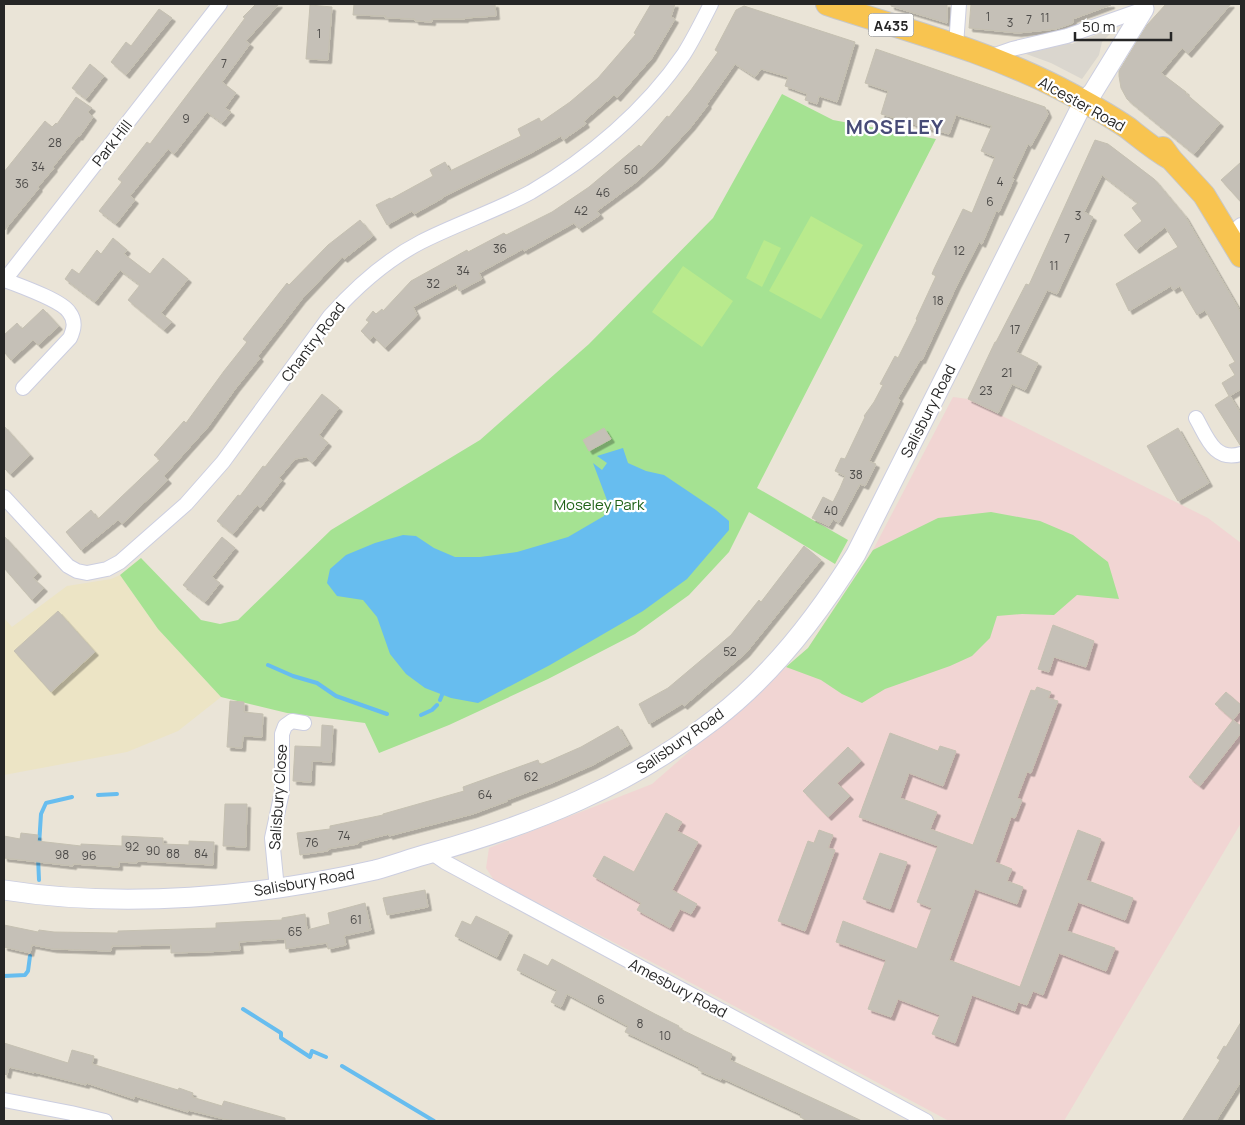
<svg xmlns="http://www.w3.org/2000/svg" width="1245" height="1125" font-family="Manrope,sans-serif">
<defs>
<filter id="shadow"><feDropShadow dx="3.5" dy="3.5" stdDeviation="0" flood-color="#0004"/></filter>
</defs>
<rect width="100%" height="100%" fill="#eae4d7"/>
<!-- education -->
<path fill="#ece4c5" d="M120,575l38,54 63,68 -43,34 -51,21 -123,23v-157l8,9 55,-41 44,-7z"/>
<!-- medical -->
<path fill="#f1d5d3" d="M953,397l15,2 240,119 33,25v280l-177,298h-115l-282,-151 -173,-90 -8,-12 3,-20 163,-64 156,-136 65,-98z"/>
<!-- green -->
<path fill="#a5e292" d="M782,94l51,26 103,19 -179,349 91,52 -13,24 -86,-52 -20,40 -40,43 -54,39 -87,45 -99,46 -70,28 -14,-30 -78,-10 -66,-16 -63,-68 -38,-54 21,-17 60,62 19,4 18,-4 93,-90 149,-90 109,-96 124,-126z
M991,512l49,9 33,14 35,27 11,37 -42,-4 -23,20 -32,-1 -25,2 -7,22 -18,18 -22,10 -65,23 -23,14 -20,-9 -21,-14 -35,-13 22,-19 65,-98 65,-32z"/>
<!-- pitch -->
<path fill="#b9ea8d" d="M811,216l52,29 -42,74 -52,-28z
M764,240l17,8 -19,39 -16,-9z
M683,266l50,35 -31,46 -50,-35z"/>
<!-- plaza -->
<path fill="#dad6ce" d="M1122,22l-20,20 -3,13 -17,24 -31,-16 -33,-12 46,-10 8,3 29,-11 1,-5z"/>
<!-- water -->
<path fill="#67bdef" d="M623,448l5,15 18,8 18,4 52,35 13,11v9l-42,49 -44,32 -93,54 -72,38 -27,-5 -26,-10 -19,-14 -16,-20 -13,-37 -14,-17 -26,-4 -10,-13 3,-14 16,-14 29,-12 28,-8 13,1 18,12 21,9h25l37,-5 51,-15 36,-21 4,-13 -15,-40 9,7 5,-7 -10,-7z"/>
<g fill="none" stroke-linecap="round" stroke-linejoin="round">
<!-- stream -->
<path stroke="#67bdef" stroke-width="4" d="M268,665l25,11 24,7 19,13 51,18
M440,700l2,-5
M421,715l11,-5 5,-5
M98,795l19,-1
M39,845l2,-31 5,-11 26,-6
M38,857l1,23
M4,976l21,-1 3,-4 2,-15
M243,1009l38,24v5l29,19 2,-6 14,6
M342,1066l92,55"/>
</g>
<!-- building -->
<path fill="#c5c0b7" stroke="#c5c0b1" filter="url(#shadow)" d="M256,4h23l-33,37 4,3 -28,38 14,11 -11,15 6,4 -9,11 -15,-11 -33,42 -6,-5 -38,47 5,4 -19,24 -17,-13 23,-29 -4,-3 29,-37 3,2 72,-95 23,-31 -2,-1z
M354,4h141l1,12 -31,2v1h-33v3l-17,-1v-2l-30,-1 1,-2 -33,-1z
M651,4h24l-4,13 4,2 -23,39 -35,40 -3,-3 -30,26 2,3 -23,16 -2,-4 -30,17 -88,44v1l-29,16 -2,-3 -25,14 -11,-20 14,-7 1,1 42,-23 -3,-6 15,-8 5,9 71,-35 -3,-7 21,-11 2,4 29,-20 28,-24 38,-44 -2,-1z
M891,4h56v19l-56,-17z
M971,4h140v1l-38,14v4l-17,6 -38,4 -49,-5z
M1166,4h65l-43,50 -6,-6 -21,25 25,19 -1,1 35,30 -26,31 -67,-55 -6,-11 -2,-12v-5l28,-46z
M310,5l22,2 -4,53 -22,-1z
M744,6l111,36 -18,60 -18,-6 -2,8 -12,-4 2,-6 -22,-8 3,-9 -27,-8 -6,8 -20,-13 -28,40 1,1 -17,22 -32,35 -24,21 -38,28 3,4 -21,14 -5,-6 -50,28 -1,-2 -44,24 3,6 -23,12 -3,-7 -43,23 4,8 -32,33 -12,-12 -3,4 -9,-9 8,-9 -3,-2 7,-9 3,3 6,-5 1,2 28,-30 56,-31 1,2 36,-19 2,2 46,-23 37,-25 50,-42 2,2 26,-31 2,1 22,-27 27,-38 -3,-2 21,-40z
M159,9l13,9 -46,57 -15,-13 15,-20 5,4z
M876,49l169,58 3,7 -17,32 -3,-2 -16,34 2,1 -15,33 -3,-1 -14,33 -3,-2 -22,43 -35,75h-2l-22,38 2,2 -31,61 7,3 -11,22 -5,-2 -21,39 -6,-4 -4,7 -17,-8 11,-21 10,5 7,-14 5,-12 -10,-5 6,-13 4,1 20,-42 -1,-1 10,-14 9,-17 -3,-1 7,-13 8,-15 3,2 19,-38 -1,-1 20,-43 -4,-2 2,-5 29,-60 9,4 23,-56 -14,-6 11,-25 -36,-11 -7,19 -36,-10v-1l-32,-9 7,-23 -23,-8z
M90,64l14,12 -18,23 -14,-11z
M76,97l16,11 -4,4 5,5 -14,20 -1,-1 -25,31 1,1 -16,19 1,1 -35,43v-59l41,-51 7,6 4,-4 1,1z
M1095,140l13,4 46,35 31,37 56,97v76l-11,7 11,18v31h-1l-25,-40 14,-9 -7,-13 13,-8 -6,-10 6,-3 -30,-52 -8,5 -17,-29 -7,4 -2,-4 -42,25 -13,-27 62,-37 -13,-20 -29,23 -12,-15 18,-14 -10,-13 6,-5 -36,-28 -18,37 9,5 -36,77 -10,-4 -31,62 22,11 -13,27 -13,-6 -14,29 -30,-14 27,-57h1l30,-58 3,1z
M1241,162v40l-20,-22z
M360,220l13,16 -29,23 -2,-2 -40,42 -44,57 2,2 -24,30 -28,39 -44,49 4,4 -46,44 -4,-4 -37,30 -15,-18 25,-22 7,9 62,-59 -6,-5 30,-34 2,2 38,-52 23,-29 -4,-3 44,-56 2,2 39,-40z
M113,238l14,12 -3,4 26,20 13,-16 25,21 -27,34 11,9 -8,8 -36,-30 12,-15 -20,-15 -25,32 -30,-23 7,-10 7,5 18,-24 4,4z
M43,309l16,17 -21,19 -5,-5 -22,20 -7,-8v-17l13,-12 5,6z
M322,394l17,14 -20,27 9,8 -16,20 -6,-6 -11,2 -16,19 3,2 -22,28 -3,-3 -24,29 -16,-13 21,-26 2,1 23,-30 2,1z
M4,426l26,29 -20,19 -6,-6z
M604,428l7,11 -22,12 -6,-11z
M1178,428l31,55 -31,18 -31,-55z
M4,536l34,37 -5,5 11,10 -12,12 -28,-32z
M222,537l13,11 -23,29 8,6 -15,19 -22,-17z
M804,546l17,14 -75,93 -62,53 -2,-2 -33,20 -10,-20 29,-16 63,-53 28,-35 2,2z
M58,611l37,41 -44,40 -37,-41z
M1053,625l41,16 -8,26 -32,-10 -5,15 -11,-3z
M1037,687l14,5 -3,6 10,3 -27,72 -4,-1 -10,26 5,2 -7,18 -4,-1 -16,45 17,7 -5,12 16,6 -6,17 -42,-15 -26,71 71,27 58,-157 23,9 -15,41 47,18 -8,22 -47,-18 -11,29 48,17 -9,23 -47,-18 -16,42 -10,-4 -6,14 -9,-3 -3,9 -43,-16 -17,48 -23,-9 8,-19 -5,-2 -37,-14 -7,18 -23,-8 18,-49 -50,-18 7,-21 74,28 15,-41 -15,-6 21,-56 -79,-29 31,-84 48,18 2,-5 16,5 -13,35 -34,-13 -9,25 37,14 -7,17 43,16 58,-155 4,1z
M1226,692l15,13v5l-8,10 -18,-16z
M230,701l14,1v10l19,2 -1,23 -19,-1 -1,12 -15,-1z
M1233,720l8,6v7l-41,53 -11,-9z
M322,725l11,1 -2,36 -19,-1 -1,21 -18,-1 2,-35 26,1z
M618,726l11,19 -36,20 -41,18 -45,17 1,1 -35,13 -84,22v-2l-31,8v2l-30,5v2l-28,4 -3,-22 33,-4v-3l53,-11v-1l81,-23 -1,-4 75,-27 2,5 41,-18z
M848,747l13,14 -24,22 13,13 -22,21 -25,-26z
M225,804h22l-1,43 -23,-1z
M666,813l16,9 -5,9 21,11 -26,48 25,14 -6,10 -11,-5 -10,19 -33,-18 4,-7 -48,-27 11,-20 30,16z
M819,830l14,5 -5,13 7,2 -30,81 -27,-10 30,-80 6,2z
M21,833l17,2 -1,6 44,5v-2l41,2v-10l41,2v6l26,1v-4l25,1 -1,23 -76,-4v2l-18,-1v5l-46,-3v2l-69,-8v-22l16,3z
M880,853l27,9 -17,47 -27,-10z
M425,890l3,17 -41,8 -4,-17z
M365,903l6,27 -27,6 2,9 -18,4 -1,-6 -41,6 -1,-10 -46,3 1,8 -34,2 -35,1v-8l-59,1 -1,5 -58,-2 -21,-4 -2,8 -26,-6v-22l34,7 1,-2 15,2 64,1v-2l98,-3v-5l66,-3v-2l23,-4 2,16 23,-6 -2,-11z
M476,916l33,16 -12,25 -42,-21 7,-15 9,4z
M524,954l24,12 4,-7 103,55 24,12 -1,2 54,26 -2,6 132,61h-54l-8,-4 1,-3 -79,-36 -1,2 -23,-10 1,-3 -74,-35 3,-6 -61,-32 -6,13 -10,-5 6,-12 -40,-20z
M1241,1022v59l-25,40h-34l38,-61 -3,-2 7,-12 2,1z
M4,1043l64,20 4,-13 22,6 -2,8 86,26 1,-2 14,5 -1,4 30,9 2,-5 61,17v3h-53l-44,-11v2l-53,-16 -1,3 -48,-16v2l-52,-13v1l-25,-6 -2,8 -3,-1z"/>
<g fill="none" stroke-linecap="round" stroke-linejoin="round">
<!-- minor casing -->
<g stroke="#cccee0" stroke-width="16">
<path id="minor" d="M956,45l3,-41
M989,57l23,-8 55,-13 77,-27
M1229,236l12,-11
M5,280c15,6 56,20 64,32 7,9 5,17 1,26l-47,50
M4,281l216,-277
M1196,418c11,19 18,44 45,36
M4,497l64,69 9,5 10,2 20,-4 13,-7 66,-58 37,-42 107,-146c26,-29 56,-56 91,-74 35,-18 75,-31 110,-50 58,-34 115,-82 153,-138 10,-16 19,-34 27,-50
M432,853l13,9 481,259
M277,889l-5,-51 10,-46v-58l3,-8 7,-5 12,2
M4,1100l67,13 34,8"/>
</g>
<!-- secondary casing -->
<g stroke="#cccee0" stroke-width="21">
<path id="secondary" d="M4,890c120,19 253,7 371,-20 19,-5 37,-12 56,-17 103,-29 198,-67 284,-134 56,-43 104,-105 141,-165l228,-453 9,-9 51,-83"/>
</g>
<!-- trunk casing -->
<g stroke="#c7c7c7" stroke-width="24">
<path id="trunk" d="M827,4c78,26 158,46 232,84 23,12 47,25 69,40 14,11 27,22 43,31
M1163,148l8,11 33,36 37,61"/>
</g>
<!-- minor -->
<use href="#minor" stroke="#fff" stroke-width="14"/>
<!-- secondary -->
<use href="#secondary" stroke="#fff" stroke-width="19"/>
<!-- trunk -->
<use href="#trunk" stroke="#f8c450" stroke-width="22"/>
</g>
<g text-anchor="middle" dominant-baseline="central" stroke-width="4.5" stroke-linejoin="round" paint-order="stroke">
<!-- number labels -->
<g font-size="12" fill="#4e4c4a">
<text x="988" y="16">1</text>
<text x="1045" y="17">11</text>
<text x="1029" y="19">7</text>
<text x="1010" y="22">3</text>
<text x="319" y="33">1</text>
<text x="224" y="63">7</text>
<text x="186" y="118">9</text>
<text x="55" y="142">28</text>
<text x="38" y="166">34</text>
<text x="631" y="169">50</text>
<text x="1000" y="181">4</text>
<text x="22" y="183">36</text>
<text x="603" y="192">46</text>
<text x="990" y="201">6</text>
<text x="581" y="210">42</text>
<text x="1078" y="215">3</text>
<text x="1067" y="238">7</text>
<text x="500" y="248">36</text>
<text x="959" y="250">12</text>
<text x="1054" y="265">11</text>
<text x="463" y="270">34</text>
<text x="433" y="283">32</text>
<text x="938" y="300">18</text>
<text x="1015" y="329">17</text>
<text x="1007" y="372">21</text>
<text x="986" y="390">23</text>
<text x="856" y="474">38</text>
<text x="831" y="510">40</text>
<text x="730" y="651">52</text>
<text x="531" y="776">62</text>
<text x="485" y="794">64</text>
<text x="344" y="835">74</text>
<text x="312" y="842">76</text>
<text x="132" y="846">92</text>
<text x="153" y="850">90</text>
<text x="173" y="853">88</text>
<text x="201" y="853">84</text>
<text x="62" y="854">98</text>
<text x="89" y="855">96</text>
<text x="356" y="919">61</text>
<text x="295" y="931">65</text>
<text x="601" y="999">6</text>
<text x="640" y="1023">8</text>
<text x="665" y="1035">10</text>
</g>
<!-- shield labels -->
<rect fill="#fff" stroke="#676767" stroke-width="1" x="868.5" y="13.5" width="45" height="23" rx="4"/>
<g font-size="14" font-weight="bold" fill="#262626">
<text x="891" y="25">A435</text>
</g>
<!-- street labels -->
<g font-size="15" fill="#262626" stroke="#fff">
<text transform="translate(1082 104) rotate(29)">Alcester Road</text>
<text transform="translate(112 143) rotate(-52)">Park Hill</text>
<text transform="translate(313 342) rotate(-53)">Chantry Road</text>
<text transform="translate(928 411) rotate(-63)">Salisbury Road</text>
<text transform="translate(680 741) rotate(-35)">Salisbury Road</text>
<text transform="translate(278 797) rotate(-86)">Salisbury Close</text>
<text transform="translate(304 882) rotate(-10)">Salisbury Road</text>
<text transform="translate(678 988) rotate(28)">Amesbury Road</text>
</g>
<!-- park labels -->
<g font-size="15" fill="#206218" stroke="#fff">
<text x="599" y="504">Moseley Park</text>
</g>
<!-- district labels -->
<g font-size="20" font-weight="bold" letter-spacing="1" fill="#474b77" stroke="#fff">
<text x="895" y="126">MOSELEY</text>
</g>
</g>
<!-- border -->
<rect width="1245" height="1125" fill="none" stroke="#262626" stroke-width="10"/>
<!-- scale -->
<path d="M1075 32v8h96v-8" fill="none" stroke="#262626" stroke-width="2.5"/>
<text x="1082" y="32" font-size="15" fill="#262626" stroke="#ffffff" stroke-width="4" paint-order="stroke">50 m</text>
</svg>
